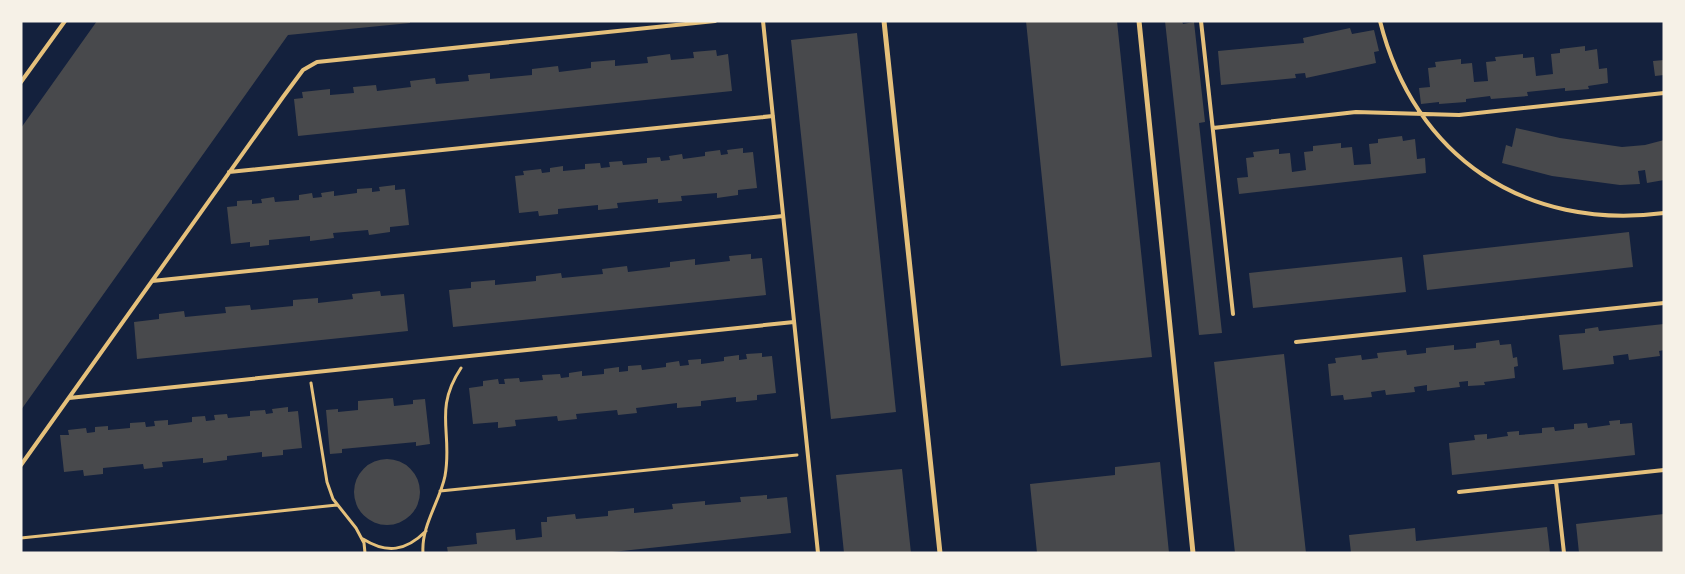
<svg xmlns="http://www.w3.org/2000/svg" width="1685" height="574" font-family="Quicksand,sans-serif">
<rect width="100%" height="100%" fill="#14213d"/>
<!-- building -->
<path fill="#48494c" d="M97,21h313v2l-122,12 -267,375v-282z
M1026,21h91l35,336 -91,9z
M1165,21h17l1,3 11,-2 11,100 -6,1 23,210 -23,2z
M1350,28l2,6 22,-4 5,21 -5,1 2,11 -70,15 -1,-5 -10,1 1,4 -75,7 -3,-34 86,-8 -1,-5z
M857,33l39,379 -65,7 -40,-379z
M1585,46v5l12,-2 2,20 8,-1 1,15 -20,3 1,3 -24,2v-3l-38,4 1,4 -37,3 -1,-3 -24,3v3l-27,2v-2l-18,2 -2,-16 11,-1 -2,-19 8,-1 -1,-5 26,-3v5l11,-1 2,19 14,-1 -2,-19 10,-1 -1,-4 28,-3v4l11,-1 2,19 17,-2 -2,-20 9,-1v-4z
M716,50l1,6 11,-2 4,37 -434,45 -4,-37 9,-1 -1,-6 28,-3v6l24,-2 -1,-6 23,-2 1,6 34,-4 -1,-6 25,-3 1,6 33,-3 -1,-6 22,-2v6l42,-4v-6l26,-3 1,6 32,-4v-6l24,-2v6l33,-3 -1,-6 23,-3 1,6 23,-2 -1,-6z
M1664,60v15l-9,1 -2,-15z
M1516,128l44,10 62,9 23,-2 19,-5v40l-17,3 -2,-13 -7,1 2,13 -20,1 -68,-9 -50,-13 4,-18 6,2z
M1402,136l1,5 12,-2 2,20 8,-1 1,15 -187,21 -2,-16 11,-1 -2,-19 8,-1 -1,-5 26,-3v5l11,-1 2,19 14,-2 -2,-18 9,-1v-5l28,-3v5l11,-1 2,18 17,-1 -2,-20 9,-1v-4z
M743,148v5l10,-1 4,36 -19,2v5l-21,3v-5l-36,3 1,5 -24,2v-4l-41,4 1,5 -20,2v-5l-40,4v5l-19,2 -1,-5 -19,2 -4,-37 9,-1 -1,-4 18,-2 1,4 8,-1v-4l13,-2v5l22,-2v-5l15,-1 1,5 9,-1 -1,-5 13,-1 1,4 24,-2v-5l13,-1 1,4 9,-1 -1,-4 13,-2 1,5 22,-3v-4l15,-2 1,5 7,-1 -1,-4z
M395,185v5l10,-1 4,36 -19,2v5l-21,3 -1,-5 -35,3 1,5 -24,3v-5l-41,4v5l-19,2v-5l-19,2 -4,-37 10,-1v-5l15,-1v4l10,-1 -1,-4 13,-2 1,5 24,-2v-5l13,-2 1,5 9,-1 -1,-4 13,-2v5l23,-3v-4l15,-1v4l8,-1 -1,-4z
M1629,232l4,35 -206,23 -4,-35z
M751,254v5l11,-1 4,37 -313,32 -4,-37 22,-2v-6l24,-2v5l41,-4v-5l25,-3 1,5 41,-4 -1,-5 25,-3 1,6 42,-5v-5l25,-3v6l35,-4 -1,-5z
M1402,257l4,35 -153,16 -4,-35z
M380,291l1,5 23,-2 4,37 -271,28 -3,-37 25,-3v-5l25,-3 1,6 41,-4 -1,-6 25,-2 1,5 42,-4v-6l25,-2v5l35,-4 -1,-5z
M1664,324v26l-5,1 1,5 -31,4 -1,-6 -15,2 1,8 -51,6 -4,-35 26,-2v-4l13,-2 1,4z
M1499,340l1,5 11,-1 2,14 4,-1 1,9 -4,1 1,11 -31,4 1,3 -17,1v-5l-9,1 1,5 -33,4v-6l-13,2 1,5 -29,3 -1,-5 -14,2 1,5 -28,3 -1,-5 -12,1 -3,-32 8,-1 -1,-5 26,-3 1,5 16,-2 -1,-5 29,-3 1,5 19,-2v-5l28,-3v5l22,-2v-5z
M762,353v4l10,-1 4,37 -19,2v5l-21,2v-5l-35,4v5l-24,2v-5l-41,5 1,5 -19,2 -1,-5 -41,4 1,5 -19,2 -1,-5 -42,4 1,6 -18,2v-6l-25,2 -4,-36 14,-2v-5l15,-2 1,5h6l-1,-5 15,-1 1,4 23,-2 -1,-5 18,-1 1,4 8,-1v-4l13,-2v5l22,-2v-5l15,-2v5l9,-1v-5l13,-1 1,5 24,-3v-4l13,-2 1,5 9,-1 -1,-5 13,-1v5l23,-3v-4l15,-2v5l8,-1 -1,-5z
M1284,354l22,199h-71l-21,-191z
M393,398l1,8 19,-2v-4l12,-1 5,45 -14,2v-4l-74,7v4l-12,1 -4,-44 12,-1v3l20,-2v-9z
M288,407v5l10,-1 4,37 -19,2v5l-21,2v-5l-35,4v4l-24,3v-5l-41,4 1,5 -19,2 -1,-5 -40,4v6l-19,2 -1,-6 -19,2 -4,-37h9l-1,-5 18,-2 1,5 8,-1v-5l13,-1v4l22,-2v-5l15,-1 1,5 9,-1 -1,-5 14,-1v5l24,-3v-5l13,-1 1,5 9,-1 -1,-5 13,-1 1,4 22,-2v-5l15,-1 1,4 7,-1 -1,-4z
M1620,420v4l12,-1 3,32 -183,20 -3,-32 26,-3 -1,-5 13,-1v5l21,-3 -1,-4 12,-1v4l23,-2v-5l12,-1 1,4 19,-2v-5l13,-1 1,5 22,-3 -1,-4z
M354 492a33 33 0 1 1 66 0a33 33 0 1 1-66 0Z
M1160,462l9,91h-132l-7,-69 85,-9v-8z
M902,469l9,84h-67l-8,-78z
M767,495v4l20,-2 4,36 -188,20h-155l-1,-6 30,-3 -1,-11 39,-4 1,11 26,-3 -1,-15h6v-5l28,-3 1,5 32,-3v-5l26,-3v5l39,-4 -1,-5 33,-3v4l36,-3 -1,-5z
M1664,514v38l-85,1 -3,-29z
M1547,527l3,26h-199l-2,-18 66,-7 1,13z"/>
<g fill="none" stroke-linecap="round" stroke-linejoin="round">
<!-- path -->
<path stroke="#e5c07b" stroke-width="3" d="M311,383l16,99 6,17 23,29 8,15 1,10
M440,491l357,-36
M21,538l316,-33
M363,539c24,15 43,12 63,-8
M423,553c-2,-27 17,-52 22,-77 8,-43 -12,-66 16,-108"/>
<!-- service -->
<path stroke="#e5c07b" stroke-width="4" d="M763,21l55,532
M1201,21l32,293
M1380,21c34,136 145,210 284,192
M21,82l44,-61
M1213,128l143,-16 103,3 205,-22
M229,172l544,-56
M152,281l631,-65
M1296,342l368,-39
M69,398l725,-76
M21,465l262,-368 20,-27 14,-8 398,-41
M1556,482l8,71
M1459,492l205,-22"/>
<!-- minor -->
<path stroke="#e5c07b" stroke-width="5" d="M884,21l56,532
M1139,21l54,532"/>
</g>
<!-- border -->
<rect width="1685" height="574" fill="none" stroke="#f6f1e7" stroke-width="45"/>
</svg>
